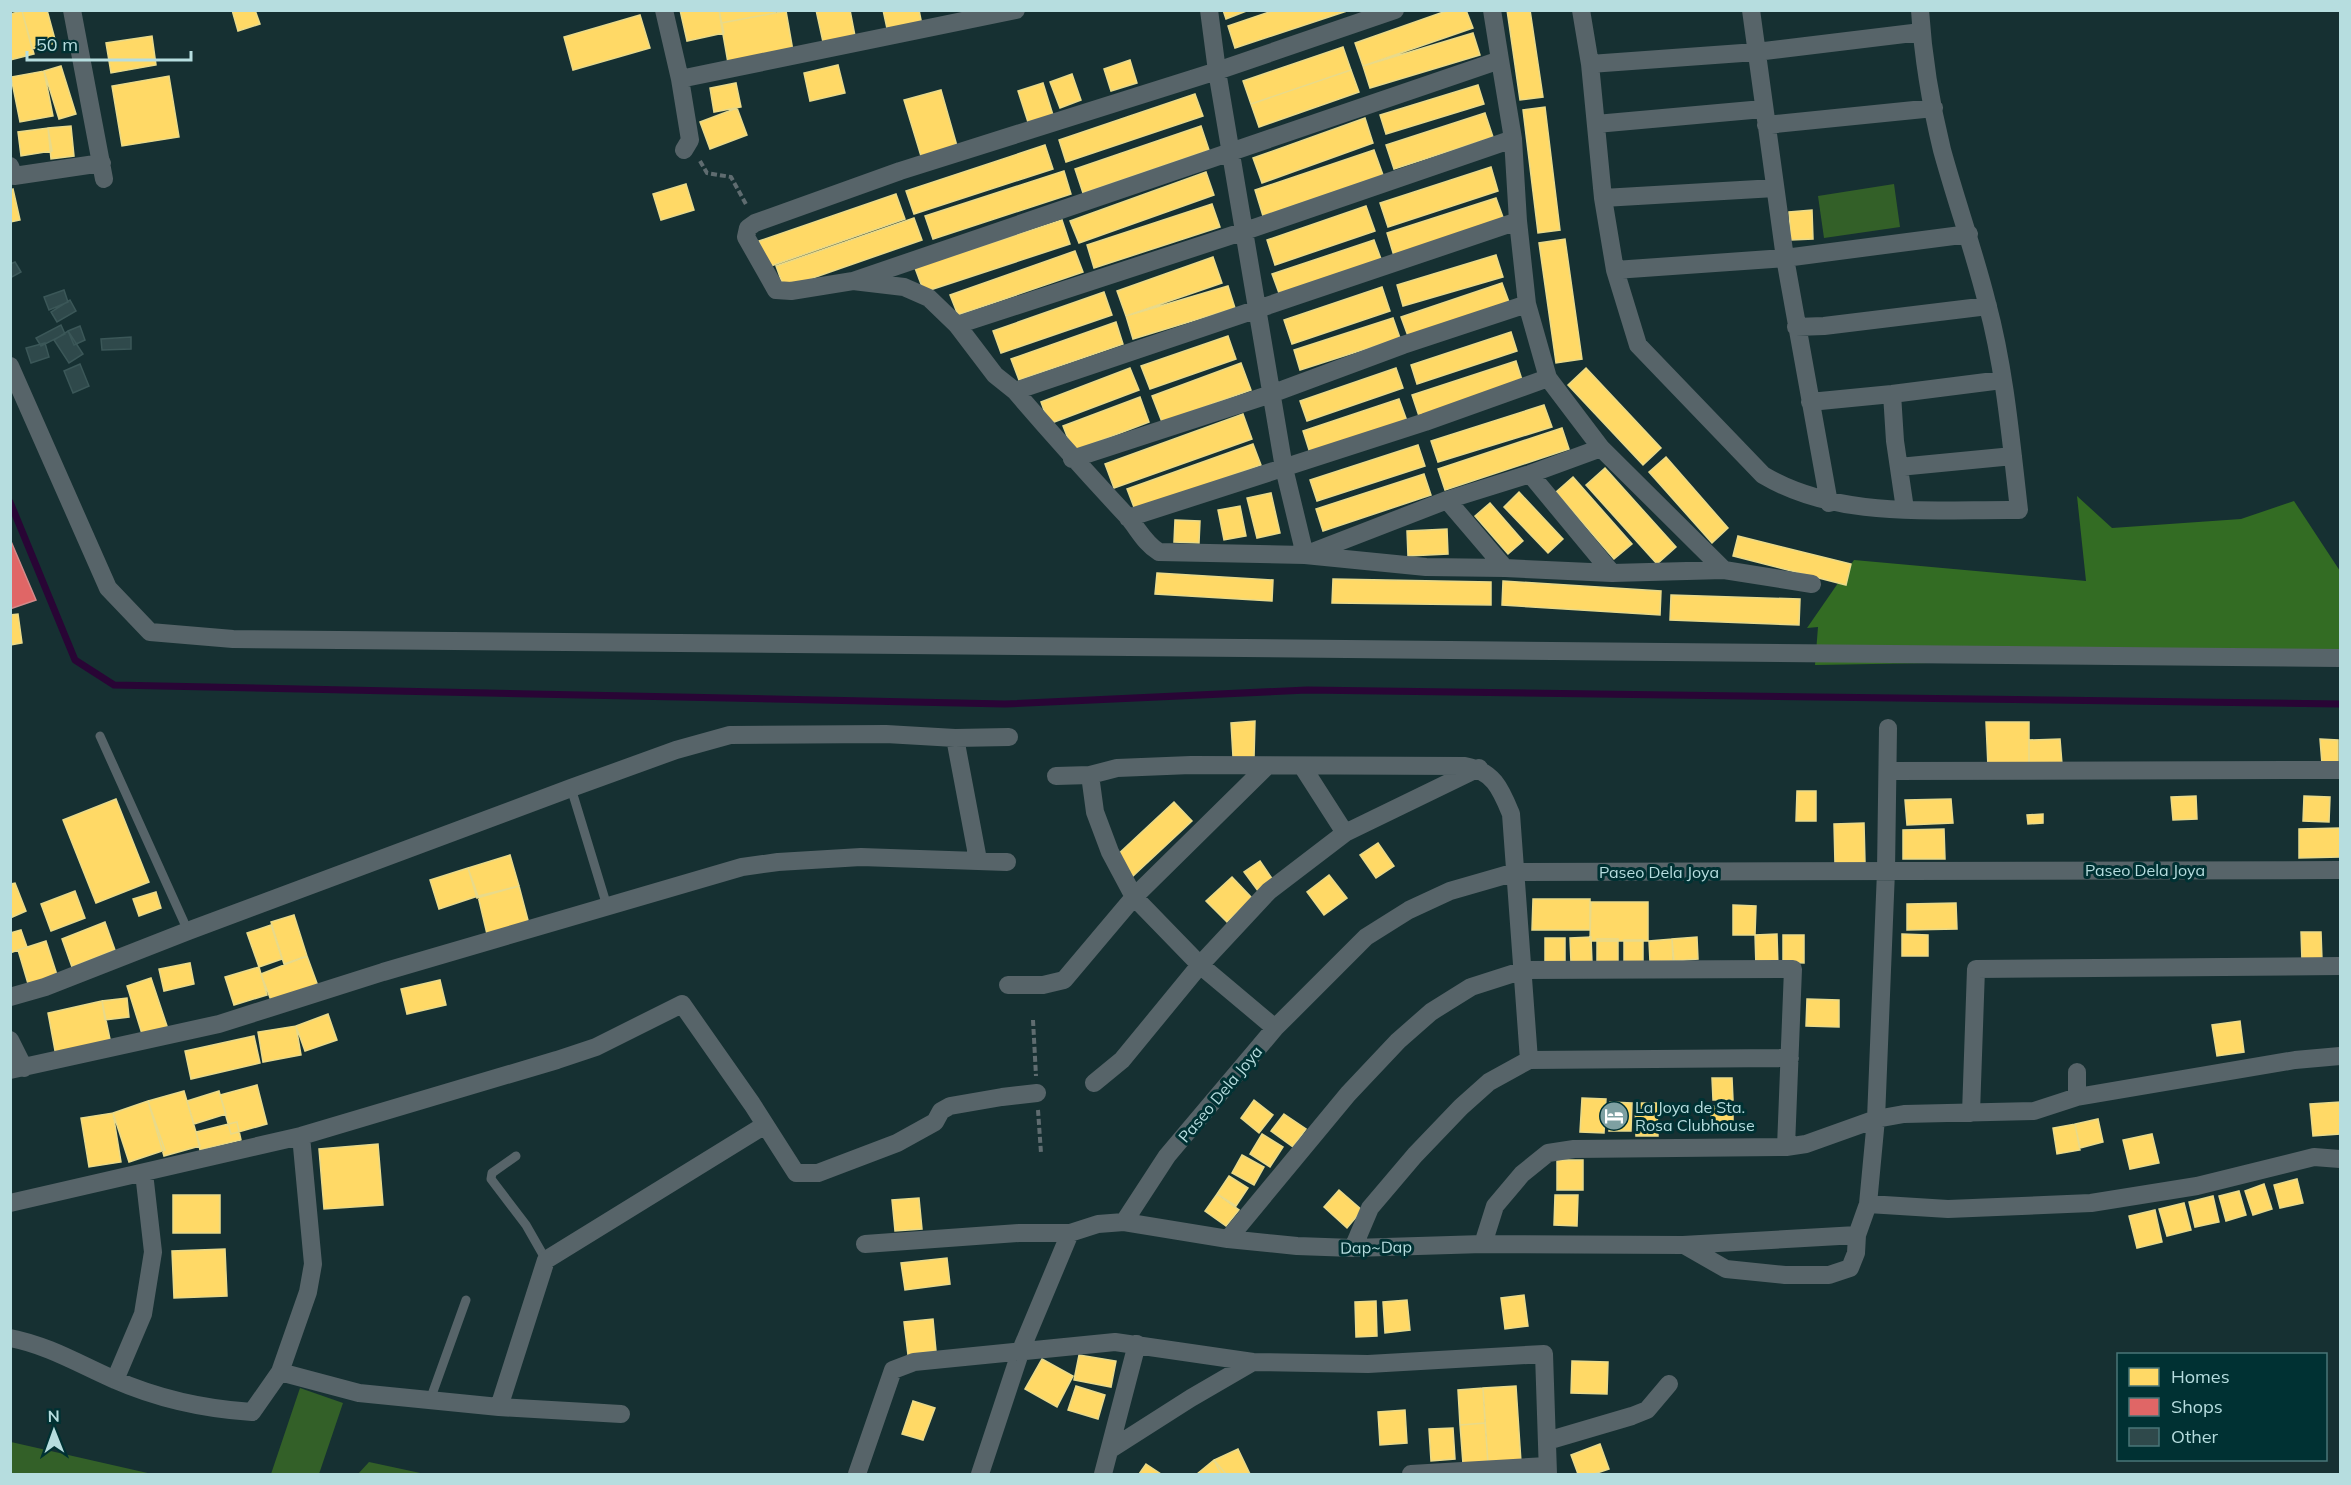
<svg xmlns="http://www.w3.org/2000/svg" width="2351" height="1485" font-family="Mulish,sans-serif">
<rect width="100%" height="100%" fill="#163032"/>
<!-- green -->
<path fill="#336028" d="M1894,184l6,43 -76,11 -6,-42z
M300,1388l43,15 -24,71h-48z
M11,1442l141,32h-141z
M369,1462l56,12h-67z"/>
<!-- forest -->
<path fill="#336c23" d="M2077,496l35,32 129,-9 53,-18 46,70v85l-525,9 3,-38 -11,1 47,-68 232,21z"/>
<!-- homes -->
<path fill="#ffd966" stroke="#e9da8a" stroke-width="1.5" d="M47,10l9,33 -24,6 -10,-38z
M232,10h23l5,14 -22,7z
M680,10h39l5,23 -37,8z
M719,10h55l1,3 -54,10z
M816,10h34l5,26 -32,6z
M883,10h36l3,15 -34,8z
M1223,10h26l-23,9z
M1275,10h75l-115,38 -7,-22z
M1449,10h17l7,18 -110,38 -8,-23z
M1507,10h23l13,87 -23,3z
M22,11l12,43 -24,6v-46z
M786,11l7,40 -65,12 -7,-40z
M640,15l10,33 -77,22 -9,-33z
M1473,33l7,22 -110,33 -7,-22z
M152,36l4,29 -45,8 -5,-30z
M1343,47l8,23 -100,34 -8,-23z
M1130,60l7,23 -26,8 -7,-22z
M838,65l7,28 -35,8 -6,-28z
M61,66l15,48 -17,5 -15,-48z
M1351,70l8,22 -100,35 -8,-23z
M44,71l9,45 -33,6 -9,-45z
M1072,74l9,26 -21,8 -10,-26z
M169,76l10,61 -57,9 -10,-60z
M736,83l5,24 -27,5 -4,-24z
M1043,83l10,32 -25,7 -10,-31z
M1478,85l6,19 -98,30 -6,-19z
M941,90l16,56 -36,10 -17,-56z
M1195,94l8,22 -137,46 -7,-22z
M1545,107l15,123 -22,3 -15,-123z
M737,108l10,27 -37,14 -10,-27z
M1485,113l8,24 -99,32 -8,-24z
M1365,118l8,25 -111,40 -9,-25z
M71,126l3,30 -23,3 -3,-31z
M1201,126l8,24 -126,43 -8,-24z
M48,128l4,23 -31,5 -3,-24z
M1045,145l8,24 -139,45 -8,-23z
M1374,150l9,25 -120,41 -8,-26z
M1491,167l7,24 -110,36 -8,-24z
M1064,171l7,23 -138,45 -8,-23z
M1206,172l8,23 -135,48 -9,-22z
M686,184l8,26 -33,10 -8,-26z
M13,189l7,31 -10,2v-32z
M896,194l9,25 -137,48 -9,-26z
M1496,198l8,22 -110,36 -7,-23z
M1212,204l8,23 -126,41 -7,-23z
M1366,206l9,25 -100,34 -8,-25z
M1812,210l1,29 -22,1 -2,-28z
M914,218l8,22 -138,48 -8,-22z
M1062,220l8,24 -146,48 -9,-24z
M1565,239l17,120 -26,4 -17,-120z
M1374,240l7,19 -102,34 -7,-19z
M1075,251l8,21 -125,43 -8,-20z
M1496,255l7,22 -100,29 -6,-21z
M1213,257l9,26 -96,33 -9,-25z
M1502,283l7,19 -101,34 -7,-19z
M1228,286l7,22 -102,31 -7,-23z
M1382,287l8,24 -98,33 -8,-24z
M1104,292l8,23 -111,38 -8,-22z
M1393,318l7,20 -100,32 -6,-20z
M1116,322l7,22 -104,36 -8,-21z
M1511,332l6,19 -100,33 -6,-19z
M1228,336l8,23 -86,30 -9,-23z
M1516,361l7,22 -104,33 -7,-21z
M1241,363l10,27 -89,32 -10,-26z
M1130,368l9,22 -90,34 -8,-22z
M1396,368l7,20 -96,33 -7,-20z
M1586,368l75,80 -18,17 -75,-80z
M1140,397l9,25 -76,29 -10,-25z
M1399,399l8,22 -97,32 -7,-22z
M1544,405l8,22 -114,35 -7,-21z
M1243,414l9,25 -138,49 -9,-24z
M1562,428l7,21 -124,41 -7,-21z
M1253,444l8,21 -126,45 -8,-21z
M1418,445l7,21 -108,35 -7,-21z
M1666,457l62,71 -16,15 -63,-71z
M1605,468l71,79 -19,17 -71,-79z
M1424,474l7,21 -108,36 -7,-22z
M1573,477l59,67 -18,15 -58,-67z
M1519,492l44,47 -15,14 -44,-46z
M1271,493l9,40 -23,5 -10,-40z
M1490,503l33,38 -15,13 -33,-38z
M1240,506l6,30 -22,4 -6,-30z
M1175,520l25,1 -1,22 -25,-1z
M1447,529l1,25 -40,2 -1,-25z
M1738,536l113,28 -5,21 -113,-29z
M1157,573l116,7 -1,21 -117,-7z
M1333,579l158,3v23l-159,-2z
M1503,581l158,10 -1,24 -158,-10z
M1671,595l129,4 -1,26 -129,-5z
M18,614l4,29 -12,2v-30z
M1255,721l-1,37 -21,-1 -2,-34z
M1986,722h43v44l-41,1z
M2060,739l2,25 -33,2v-26z
M2320,739l18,1v23l-16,1z
M1797,791h19v30h-20z
M2196,796l1,23 -24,1 -2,-23z
M2304,796l26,1 -1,25 -26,-1z
M116,799l33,83 -53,21 -33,-83z
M1951,799l2,24 -46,2 -2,-25z
M1174,802l18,19 -60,56 -18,-19z
M2043,814v9l-15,1 -1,-9z
M1864,823l1,40 -30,1 -1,-40z
M2340,828v29l-41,1v-29z
M1944,829l1,30h-42v-29z
M1378,843l16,23 -18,12 -16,-23z
M510,855l9,31 -42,12 -9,-30z
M1260,861l13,19 -15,11 -14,-19z
M468,868l10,28 -39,13 -9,-29z
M1329,875l18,23 -23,17 -17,-23z
M1232,877l20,21 -25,24 -21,-21z
M15,883l11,28 -16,7v-34z
M519,886l10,38 -42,10 -9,-38z
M75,891l10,27 -34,13 -10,-27z
M156,892l5,16 -22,8 -6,-17z
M1533,899h57v31h-58z
M1591,902h57v39h-58z
M1956,903l1,26 -50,1v-26z
M1733,905l23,1 -1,29h-22z
M294,915l13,41 -23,8 -13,-42z
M105,922l10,28 -43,17 -10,-28z
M271,925l11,34 -23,8 -12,-34z
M21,930l6,17 -17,6v-20z
M2301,932h20l1,28 -20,1z
M1777,934l1,33h-22l-1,-32z
M1902,934l26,1v21h-26z
M1783,935h21v28l-21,-1z
M1591,937l1,26h-21l-1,-25z
M1697,937l1,22 -24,2 -2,-22z
M1545,938h20v25h-20z
M1597,939h21v23h-21z
M1672,939l1,22 -23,1 -1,-21z
M1624,940h19v22l-19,1z
M46,941l12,37 -29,9 -11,-37z
M307,956l11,30 -46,17 -11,-29z
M190,963l4,21 -30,7 -5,-22z
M259,967l8,28 -33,10 -9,-28z
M151,978l17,51 -25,8 -16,-51z
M440,980l6,25 -39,9 -6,-25z
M127,998l2,19 -24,3 -3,-19z
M1807,999l32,1v27l-33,-1z
M102,1001l9,43 -55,12 -8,-43z
M328,1014l9,26 -32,11 -9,-25z
M2240,1021l4,31 -27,4 -5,-31z
M296,1026l5,29 -38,7 -5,-30z
M254,1036l6,27 -69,16 -6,-28z
M1712,1078h20l1,22h-20z
M257,1085l10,39 -36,10 -11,-39z
M184,1091l16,55 -36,10 -16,-55z
M219,1091l7,23 -32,10 -7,-23z
M1582,1098l24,1 -2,34 -24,-1z
M1254,1100l19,15 -14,18 -18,-15z
M148,1101l17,49 -36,12 -16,-49z
M1610,1102l22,1 -1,28h-22z
M2340,1102v32l-27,2 -3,-32z
M1635,1103h22l1,33h-22z
M1711,1106h22v24l-22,1z
M113,1113l8,49 -32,5 -8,-49z
M1284,1114l22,15 -13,18 -22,-16z
M2098,1119l5,23 -23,6 -5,-24z
M237,1122l4,18 -41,10 -4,-18z
M2075,1124l5,26 -23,4 -4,-26z
M1262,1134l21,13 -13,20 -20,-13z
M2152,1134l7,29 -29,6 -7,-29z
M378,1144l5,61 -59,4 -5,-60z
M1242,1155l22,12 -10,18 -22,-12z
M1557,1160h26v30h-26z
M1229,1176l19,12 -12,18 -19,-12z
M2297,1179l6,24 -23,5 -6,-23z
M2264,1184l8,25 -19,6 -8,-24z
M1339,1190l23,20 -15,18 -23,-21z
M2239,1191l7,24 -20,6 -7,-25z
M1217,1194l22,16 -13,16 -21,-15z
M173,1195h47v38h-47z
M1555,1195h23l-1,31 -23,-1z
M2213,1196l6,26 -24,5 -6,-25z
M919,1198l3,31 -27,2 -3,-31z
M2184,1203l7,27 -24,6 -8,-27z
M2155,1210l7,32 -25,6 -8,-32z
M225,1249l2,47 -53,2 -2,-47z
M947,1258l3,26 -45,6 -4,-27z
M1524,1295l4,31 -23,3 -4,-31z
M1407,1300l3,30 -25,3 -2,-31z
M1376,1301l1,35 -21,1 -1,-35z
M933,1319l3,32 -28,4 -4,-33z
M1079,1355l37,6 -5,26 -37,-7z
M1042,1359l31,17 -16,31 -32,-18z
M1572,1361l36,1 -1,32 -36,-1z
M1076,1386l29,9 -7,24 -30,-9z
M1516,1386l5,76 -33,2 -5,-76z
M1483,1388l2,35 -25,2 -2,-35z
M913,1401l22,7 -12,32 -21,-6z
M1405,1410l2,33 -27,2 -2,-33z
M1485,1423l3,39 -25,2 -3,-39z
M1453,1428l2,31 -24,2 -2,-32z
M1600,1444l9,25 -15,5h-16l-7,-19z
M1238,1449l12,25h-29l-7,-14z
M1214,1460l12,14h-29z
M1146,1464l15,10h-22z"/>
<!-- shops -->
<path fill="#e06666" stroke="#d38a8a" stroke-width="1.5" d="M10,539l26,61 -26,9z"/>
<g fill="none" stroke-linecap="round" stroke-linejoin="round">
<!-- stream -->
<path stroke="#290535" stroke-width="7" d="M10,502l65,158 39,25 891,19 302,-14 1033,14"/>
</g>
<!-- building -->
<path fill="#2f494b" stroke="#3b5758" stroke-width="1.5" d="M15,262l6,10 -11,6v-14z
M64,290l4,12 -19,8 -5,-13z
M70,300l6,11 -19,11 -6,-10z
M61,325l4,9 -24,12 -5,-8z
M80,326l5,14 -11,5 -6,-14z
M68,331l15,23 -14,9 -15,-23z
M131,337v12l-29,1 -1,-11z
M45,343l4,14 -18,6 -5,-15z
M80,364l9,22 -16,7 -9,-22z"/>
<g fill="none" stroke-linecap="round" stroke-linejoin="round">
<!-- path -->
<path stroke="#5f6c70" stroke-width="4" stroke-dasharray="6 3" stroke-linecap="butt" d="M700,161l7,12 24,4 16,29
M1033,1020l3,56
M1038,1110l3,43"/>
<!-- lane -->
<path stroke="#576469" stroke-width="9" d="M100,736l88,195
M571,788l36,118
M516,1156l-24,17 -1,6 35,46 20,35
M430,1400l36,-100"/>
<!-- street -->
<path stroke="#576469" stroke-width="18" d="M72,10l32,169
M664,10l16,69 10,61 -6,10
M1395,10l-178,61 -317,100 -145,52 -7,5 -2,9 30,53 15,1 62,-10 51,6 25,11 28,27 38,50 20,16 503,-170
M1492,10l8,50
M1581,10l9,54 13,134 12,72 23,75 125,130c76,45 171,34 256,35 -8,-69 -14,-140 -32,-207 -13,-52 -31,-102 -45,-153 -11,-45 -19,-93 -22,-140
M1751,10l34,248 44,245
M1590,64l166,-12 165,-20
M680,79l336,-69
M1596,124l167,-15
M1766,125l168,-17
M10,166l4,10 88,-13
M1603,198l172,-10
M1615,270l170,-12 184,-24
M853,281l647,-221 13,79 5,82 9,83 21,74 53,70 123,122 -112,3 -107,-5 -79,-1 -121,-12 142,-55 83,-26 71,-26
M957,325l288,-94 268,-92
M1796,327l28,-1 164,-20
M10,366l98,222 42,44 83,7 2107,19
M1015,391c36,42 73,83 111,124 12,13 18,28 33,37l146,3 -21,-87 -67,-397 -8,-61
M1892,394l3,47 10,68
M1810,402l82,-8 110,-14
M1072,459l199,-65 132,-49 124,-41
M1899,467l114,-11
M1530,474l82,99
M1447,500l58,68
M1128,518l297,-96 123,-44
M1724,570l88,14
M955,738l23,122
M1302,766l43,67
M1888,771l452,-1
M1090,775l5,37 15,40 24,45 66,68 75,63
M1056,776l34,-1 27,-7 74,-3 274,1c29,5 36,24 46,48l18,246
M1008,985h35l21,-5 70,-83 132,-130
M10,997l35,-10 143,-56 383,-143 105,-38 54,-15 156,-1 69,4 54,-1
M10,1040l14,28
M10,1070l209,-46 164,-52 359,-105 36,-5 83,-5 146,5
M2077,1072v25
M1094,1083l28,-23 78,-95 69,-74 76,-58 134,-65
M1971,1113l5,-144 364,-3
M10,1203l291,-67 256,-76 39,-13 86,-43 70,100 44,69h22l79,-30 38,-21 6,-11 9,-5 52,-9 35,-4
M1868,1204l80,5 143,-6 106,-17 117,-29 26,2
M1124,1222l43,-66 108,-128 91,-91 43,-27 41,-19 66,-19 824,-2
M1228,1239l120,-145 50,-53 33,-29 40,-25 53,-17 269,-1 -7,178
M865,1244l154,-11h51l28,-9 26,-2 104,17 69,7 56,2 130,-4 200,1 174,-10
M1483,1244l12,-38 27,-32 26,-21 26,-4 212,-2 20,-3 70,-25 28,-5 130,-3 43,-14 218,-37 45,-4
M1684,1245l42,24 59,6h44l21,-7 6,-15 1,-18 11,-31 8,-85 10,-248 2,-143
M1353,1248l17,-40 45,-53 46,-48 28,-25 40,-22 261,-2
M10,1338c37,7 69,26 103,41 43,19 92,30 139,33l28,-40 28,-80 5,-28 -12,-128
M280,1372l79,21 140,14 122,7
M115,1380l28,-66 10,-62 -9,-79
M499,1407l47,-147 219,-135
M1547,1441l85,-25 15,-6 22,-26
M1111,1449l80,-51 62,-36
M857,1474l36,-104 21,-8 201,-20 138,20 115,2 176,-10 4,120
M980,1474l41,-124 49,-117
M1103,1474l34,-130
M1411,1474l136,-8"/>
</g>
<!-- icons -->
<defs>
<g id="hotel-disc" transform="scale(1.5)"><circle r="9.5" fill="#7ea0a2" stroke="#003133"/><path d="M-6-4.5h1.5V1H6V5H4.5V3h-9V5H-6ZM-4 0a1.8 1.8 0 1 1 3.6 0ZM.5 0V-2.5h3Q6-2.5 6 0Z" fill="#fff"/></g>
</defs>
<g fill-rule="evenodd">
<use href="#hotel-disc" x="1614" y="1116"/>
</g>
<g text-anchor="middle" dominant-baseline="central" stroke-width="6" stroke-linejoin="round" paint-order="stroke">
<!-- street labels -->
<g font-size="16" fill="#b6dddf" stroke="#003133">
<text x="2145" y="870">Paseo Dela Joya</text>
<text x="1659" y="872">Paseo Dela Joya</text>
<text transform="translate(1220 1094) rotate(-50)">Paseo Dela Joya</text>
<text transform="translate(1376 1247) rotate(-1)">Dap~Dap</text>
</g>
<!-- poi labels -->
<g font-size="16" fill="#b6dddf" stroke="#003133" text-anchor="start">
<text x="1635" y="1107">La Joya de Sta.<tspan x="1635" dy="18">Rosa Clubhouse</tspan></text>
</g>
</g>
<!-- border -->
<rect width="2351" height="1485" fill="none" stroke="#b6dddf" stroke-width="24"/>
<!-- legend -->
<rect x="2117" y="1353" width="210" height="108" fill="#003133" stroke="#497678" stroke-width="1.5"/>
<rect x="2129" y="1368" width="30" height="18" fill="#ffd966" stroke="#497678" stroke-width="1.5"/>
<text x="2171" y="1383" font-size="18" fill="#b6dddf">Homes</text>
<rect x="2129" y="1398" width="30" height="18" fill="#e06666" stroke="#497678" stroke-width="1.5"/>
<text x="2171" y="1413" font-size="18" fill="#b6dddf">Shops</text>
<rect x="2129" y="1428" width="30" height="18" fill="#2f494b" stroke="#497678" stroke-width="1.5"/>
<text x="2171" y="1443" font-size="18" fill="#b6dddf">Other</text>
<!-- north arrow -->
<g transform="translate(54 1431) rotate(359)" stroke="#003133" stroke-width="4.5" paint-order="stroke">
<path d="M0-4.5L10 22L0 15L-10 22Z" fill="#b6dddf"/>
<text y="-9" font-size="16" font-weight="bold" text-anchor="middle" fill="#b6dddf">N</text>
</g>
<!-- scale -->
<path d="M27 51v9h164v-9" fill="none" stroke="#b6dddf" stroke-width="3"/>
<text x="36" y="51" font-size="18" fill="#b6dddf" stroke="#003133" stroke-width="4.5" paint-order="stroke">50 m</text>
</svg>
